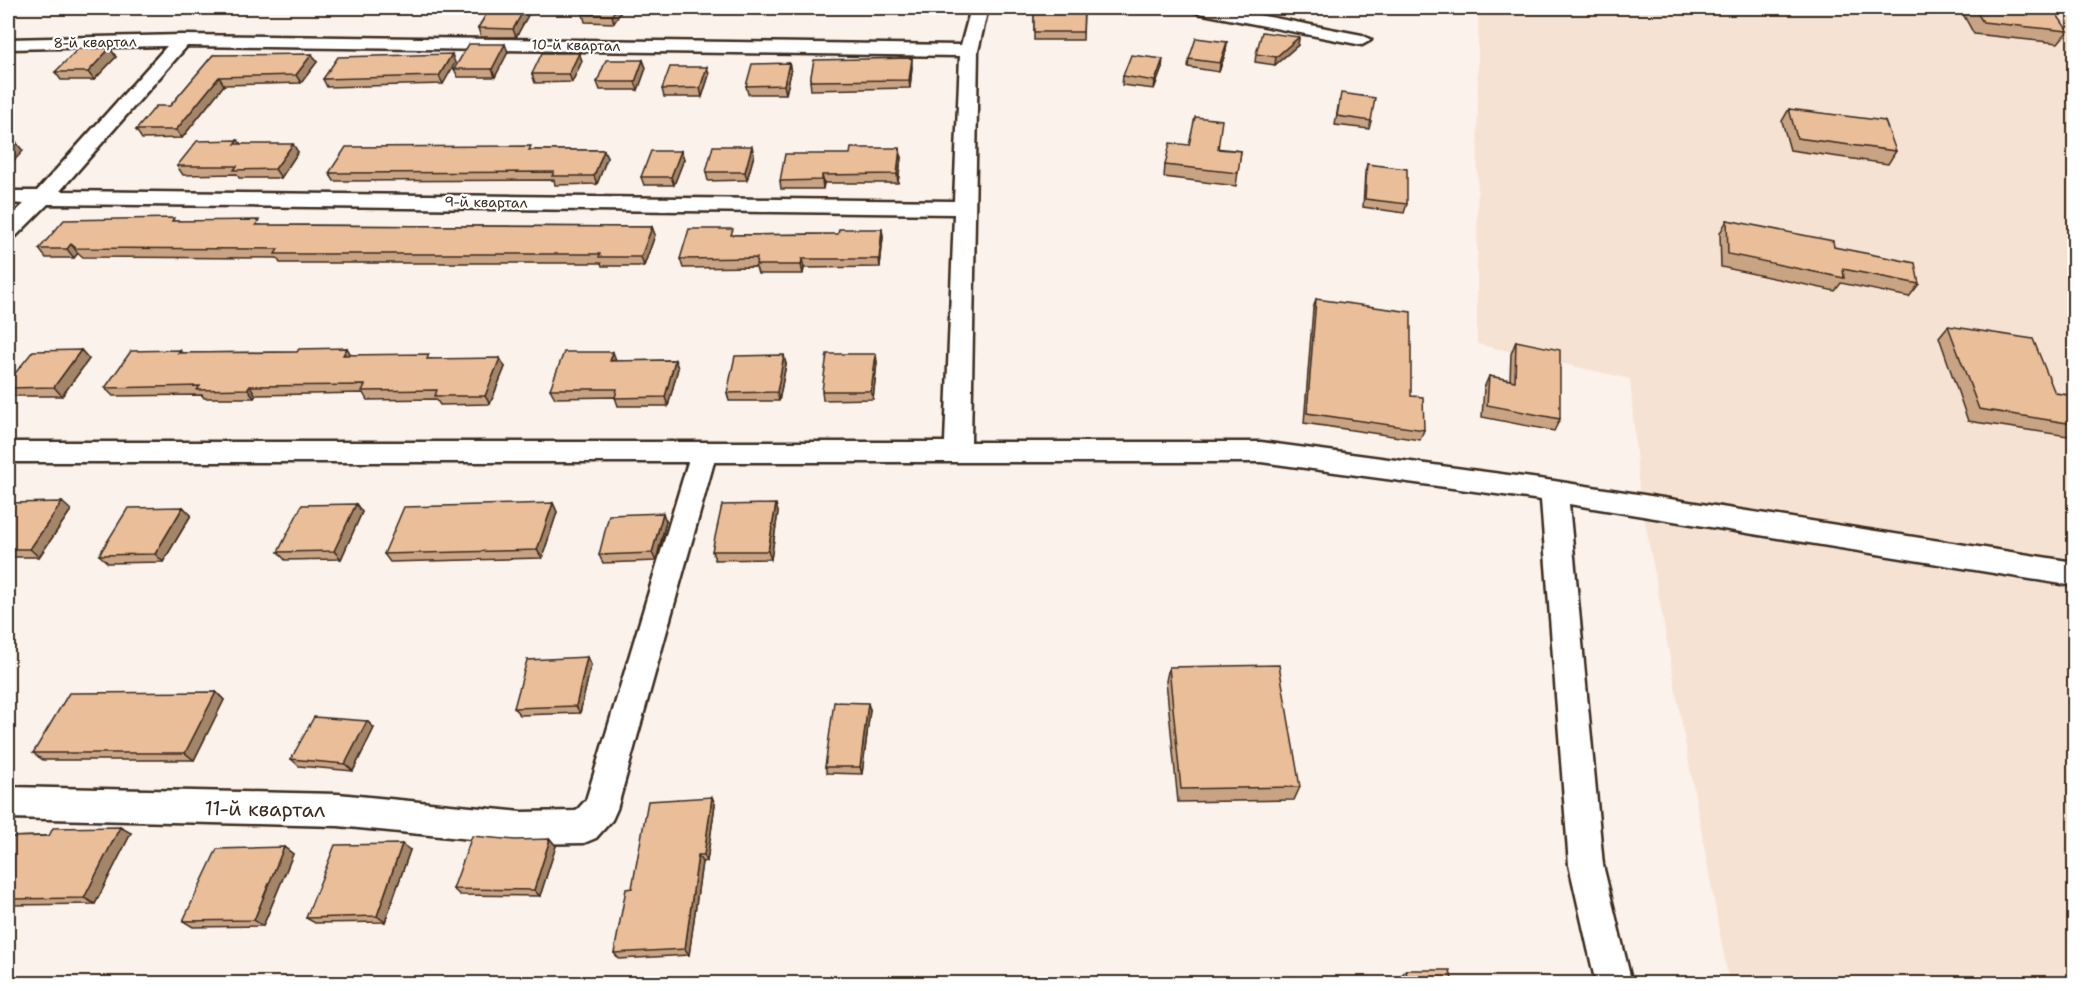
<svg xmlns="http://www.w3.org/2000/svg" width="2082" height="991" font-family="'Shantell Sans',sans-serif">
<rect width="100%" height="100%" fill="#fbf2eb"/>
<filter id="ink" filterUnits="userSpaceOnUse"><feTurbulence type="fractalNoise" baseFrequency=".0167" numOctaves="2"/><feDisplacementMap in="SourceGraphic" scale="12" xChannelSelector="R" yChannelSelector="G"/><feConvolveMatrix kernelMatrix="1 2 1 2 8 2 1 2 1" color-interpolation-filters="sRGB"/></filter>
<g filter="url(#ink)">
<!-- built -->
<path fill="#f6e2d2" d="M1478,8h596v975h-345l-90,-495 -9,-109 -153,-35z"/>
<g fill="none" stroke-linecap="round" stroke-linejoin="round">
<!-- minor casing -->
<g stroke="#3b2a1e" stroke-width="5">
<path id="minor" d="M971,8h17l-10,43 -7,391h290l293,39 520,81v24l-505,-82 34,361 29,119h-36l-27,-119 -28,-365 -280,-38h-547l-97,347 -5,11 -16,18 -12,5 -63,1 -183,-18 -330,-8v-31l330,7 183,18 55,-1 10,-11 102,-338h-680v-20h937l9,-228 -906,-10 -32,32 -8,2v-19l16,-15 -16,-1v-12h29l130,-145 -159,3v-10l174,-4 779,10zM187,46l773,10 -6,145 -894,-10z
M1189,8h34l139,27 9,5 -9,5 -164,-32z"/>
</g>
<!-- minor -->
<use href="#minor" fill="#fff" fill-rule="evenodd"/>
</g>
<!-- wall -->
<path fill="#c8a384" stroke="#3b2a1e" stroke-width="1.5" d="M490,8h42l-16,29h-35l-3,-9z
M623,8l-9,15 -29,-1 -2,-8z
M1034,8h50l-1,32h-49z
M1967,8h62l39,23 -10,12 -84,-9 -11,-20z
M1299,37l-1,8 -23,20 -20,-3 1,-8z
M1227,42l-1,9 -7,21 -31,-5 1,-8z
M110,48l6,9 -22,23h-33l-6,-8z
M508,52l-13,25h-37l-4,-8z
M579,53l3,8 -10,21 -37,1 -3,-9z
M213,55l104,7 -16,21 -77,2 -42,53 -40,1 -6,-9 34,-24z
M643,60l3,8 -8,22h-38l-3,-8z
M455,63l-12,21 -116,3 -4,-8z
M789,63l2,9 -5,22h-38l-2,-8z
M707,67l2,8 -7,22h-38l-2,-8z
M912,67l-2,21 -99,2 -1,-9z
M1162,68l-8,21 -32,-4 1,-9z
M1339,101l32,20 -2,8 -34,-4z
M1789,109l107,42 -8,13 -98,-14 -8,-29z
M238,140l3,4 57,8 -17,26h-42l-2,-4 -54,1 -6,-9z
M1189,145l52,6 -5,35 -72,-9 1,-12z
M533,150h71l3,8 -10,26 -42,1 -1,-5 -220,1 -5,-8z
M681,151l3,8 -10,26h-30l-3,-8z
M754,155l-7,25 -39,1 -2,-9z
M901,157l-3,26h-74l-1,6h-42l-1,-8z
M1367,164l40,40 -3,9 -41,-6 2,-35z
M1727,220l107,27 85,37 -10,13 -68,-14 -6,8 -114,-24 -1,-34z
M175,221l87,4 390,2 3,8 -11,31h-42l-1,-3h-321l-3,-5 -194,-1 -5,-4 -4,5h-28l-7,-9z
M882,229l1,8 -3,30 -76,1 -1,6h-45l-2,-7 -73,1 -3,-9 55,-24 103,-1z
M1316,299l95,97 13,34 -4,10 -116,-17 9,-114z
M1948,326l107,67 19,3v41l-106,-16 -29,-84z
M1516,341l44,78 -6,12 -72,-14 2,-29 5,-12 21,4 1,-26z
M347,348l4,7 81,4 73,8 -15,37 -50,1 -4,-6 -69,1 -4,-7 -107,2 -2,3h-50l-2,-3 -89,1 -8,-8 75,-38 2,3 115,-1z
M81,350l8,9 -27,37h-50l-4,-4v-10z
M675,360l3,8 -10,38h-50l-3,-9 -60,1 -5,-9 66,-28z
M877,362l-4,37 -50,1 -1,-9z
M786,364l-7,37h-50l-2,-8z
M8,503l63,7 -32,47h-31z
M553,503l4,9 -15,46 -152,4 -6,-8z
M356,504l6,8 -21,47 -56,1 -7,-8z
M183,507l8,8 -28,47 -55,1 -9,-8z
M778,512l-7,47 -56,1 -3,-9z
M666,521l-10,40 -53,2 -4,-8z
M591,665l-11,48 -60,2 -6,-7z
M1169,667l131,120 -6,13 -116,2 -12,-121z
M216,692l8,8 -30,60h-151l-10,-7z
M870,710l-8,64 -35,-1 -2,-6z
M367,721l7,7 -21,43 -54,-5 -8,-7z
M712,797l3,7 -8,57 -5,1 -13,93 -70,4 -5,-6 18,-65z
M131,833l-36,71 -87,1v-68z
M550,839l6,7 -16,50 -80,-1 -7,-6z
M284,847l9,7 -30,72 -70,1 -10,-6z
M410,850l-25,72 -70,1 -9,-5z
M1406,970l47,14h-53l-1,-6z"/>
<!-- shaded-wall -->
<path fill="#a3856b" stroke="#3b2a1e" stroke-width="1.5" d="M525,8h7l-16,29 -3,-8z
M616,8h7l-9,15 -2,-8z
M1299,37l-1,8 -23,20 1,-8z
M1227,42l-1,9 -7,21 1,-9z
M505,44l3,8 -13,25 -3,-8z
M110,48l6,9 -22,23 -6,-8z
M579,53l3,8 -10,21 -3,-8z
M312,54l5,8 -16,21 -5,-8z
M452,54l3,9 -12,21 -4,-8z
M912,58v9l-2,21 -1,-8z
M1163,59l-1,9 -8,21 1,-8z
M643,60l3,8 -8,22 -3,-8z
M789,63l2,9 -5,22 -2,-9z
M707,67l2,8 -7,22 -2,-9z
M219,77l5,8 -42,53 -6,-8z
M16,142l7,9 -15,16v-16z
M293,144l5,8 -17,26 -6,-9z
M752,146l2,9 -7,25 -2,-8z
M900,148l1,9 -3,26 -1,-9z
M604,150l3,8 -10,26 -3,-8z
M681,151l3,8 -10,26 -3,-8z
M822,175l2,8 -1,6 -1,-9z
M652,227l3,8 -11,31 -3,-9z
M882,229l1,8 -3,30 -1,-8z
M71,244l7,9 -4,5 -7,-9z
M802,259l2,9 -1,6 -2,-9z
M347,348l5,9 -9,-2z
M81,350l8,9 -27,37 -8,-9z
M613,352l3,8 -6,1z
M876,354l1,8 -4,37 -2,-8z
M784,355l2,9 -7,37 -2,-9z
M500,358l5,9 -15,37 -5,-8z
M675,360l3,8 -10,38 -3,-9z
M250,386l6,9 -2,3 -6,-9z
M62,502l9,8 -32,47 -9,-8z
M553,503l4,9 -15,46 -5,-8z
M356,504l6,8 -21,47 -7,-8z
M776,504l2,8 -7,47 -3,-8z
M183,507l8,8 -28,47 -8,-8z
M663,513l3,8 -10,40 -4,-8z
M587,657l4,8 -11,48 -4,-7z
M216,692l8,8 -30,60 -9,-7z
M868,703l2,7 -8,64 -2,-7z
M367,721l7,7 -21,43 -8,-7z
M712,797l3,7 -8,57 -3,-6z
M120,827l11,6 -36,71 -11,-6z
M550,839l6,7 -16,50 -6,-6z
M402,844l8,6 -25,72 -8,-6z
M284,847l9,7 -30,72 -9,-6z
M698,855l4,7 -13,93 -4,-6z"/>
<!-- building -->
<path fill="#e9be99" stroke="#3b2a1e" stroke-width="1.5" d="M490,8h35l-12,21 -35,-1z
M587,8h29l-4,7 -29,-1z
M1034,8h50l-1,24h-49z
M1974,8h55l25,2 14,21 -85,-9z
M1262,32l37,5 -23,20 -20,-3z
M1196,38l31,4 -7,21 -31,-4z
M469,44h36l-13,25h-38z
M110,48l-22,24h-33l23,-23z
M542,53h37l-10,21h-37z
M312,54l-16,21 -77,2 -43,53h-40l20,-24h14l43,-51z
M452,54l-13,22 -116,3 15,-22z
M1131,55l32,4 -8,22 -32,-5z
M912,58l-3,22 -99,1 4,-21z
M606,60h37l-8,22h-38z
M789,63l-5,22 -38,1 6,-22z
M670,67h37l-7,21 -38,1z
M1341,93l34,5 -4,23 -34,-5z
M1789,109l96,12 11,30 -99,-13z
M1195,117l27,3 -4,29 23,2 -3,22 -73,-8 5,-22 19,2z
M238,140l-3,4h58l-18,25 -41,1 3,-4h-60l20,-25z
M16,142l-8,9v-8z
M531,146l-2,4h75l-10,26h-42l2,-4 -225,1 17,-26z
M713,146h39l-7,26h-39z
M851,148h49l-3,26 -75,1v5l-42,1 5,-27h65z
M651,151h30l-10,26h-30z
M1367,164l40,5v35l-42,-5z
M174,218l-2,3 87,-1 -3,5 396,2 -11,30h-42l1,-3h-325l3,-5 -202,-1 -5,-4 -4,5h-28l25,-29z
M1727,220l106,21 1,6 81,16 4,21 -76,-15 1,9 -116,-24z
M689,229h44l-2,6 107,-1 1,-5h43l-3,30h-77l-1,6h-45l1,-7 -77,1z
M1316,299l95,13v84l12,1 1,33 -117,-17z
M1948,326l85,13 22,54 19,3v28l-95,-15z
M1516,341l44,9v69l-73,-14 2,-29 26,5z
M347,348l-4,7 86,-1 -2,5 73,-1 -15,38h-50l2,-6 -75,1 3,-6 -115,1 -2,3 -51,1 3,-4 -95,2 26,-37 49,-1 -2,3 119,-1 2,-3z
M81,350l-27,37 -46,1v-6l25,-31z
M564,352h49l-3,9 65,-1 -10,37 -50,1 2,-9h-67z
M827,354h49l-5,37h-49z
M784,355l-7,37 -50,1 8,-37z
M62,502l-32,47h-22v-46z
M553,503l-16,47 -153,4 20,-47z
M356,504l-22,47 -56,1 24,-47z
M776,504l-8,47h-56l10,-46z
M183,507l-28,47 -56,1 29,-47z
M663,513l-11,40 -53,2 10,-40z
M587,657l-11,49 -62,2 13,-48z
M1279,665l21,122 -119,2 -12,-122z
M216,692l-31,61h-152l36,-60z
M834,702l34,1 -8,64h-35z
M314,717l53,4 -22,43 -54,-5z
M712,797l-8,58h-6l-13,94 -71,4 12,-64 6,-1 16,-87z
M120,827l-36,71 -76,1v-62l41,-1 4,-8z
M472,836l43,4 35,-1 -16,51 -81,-1z
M402,844l-25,72 -71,2 29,-73z
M284,847l-30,73 -71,1 34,-72z
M1406,970h44l3,14h-45z"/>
</g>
<g text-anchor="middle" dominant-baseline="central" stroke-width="4.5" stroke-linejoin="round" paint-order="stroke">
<!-- far-street labels -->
<g font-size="14" fill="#3b2a1e" stroke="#fff">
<text transform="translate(95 42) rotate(-1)">8-й квартал</text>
<text transform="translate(576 45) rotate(1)">10-й квартал</text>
<text transform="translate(486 202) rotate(1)">9-й квартал</text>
</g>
<!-- near-street labels -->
<g font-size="20" fill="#3b2a1e" stroke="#fff">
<text transform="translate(265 809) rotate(1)">11-й квартал</text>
</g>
</g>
<!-- margin -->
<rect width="2082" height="991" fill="none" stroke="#fff" stroke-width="30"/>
<rect x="15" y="15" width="2052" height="961" fill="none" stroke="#3b2a1e" stroke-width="2" filter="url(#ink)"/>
</svg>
